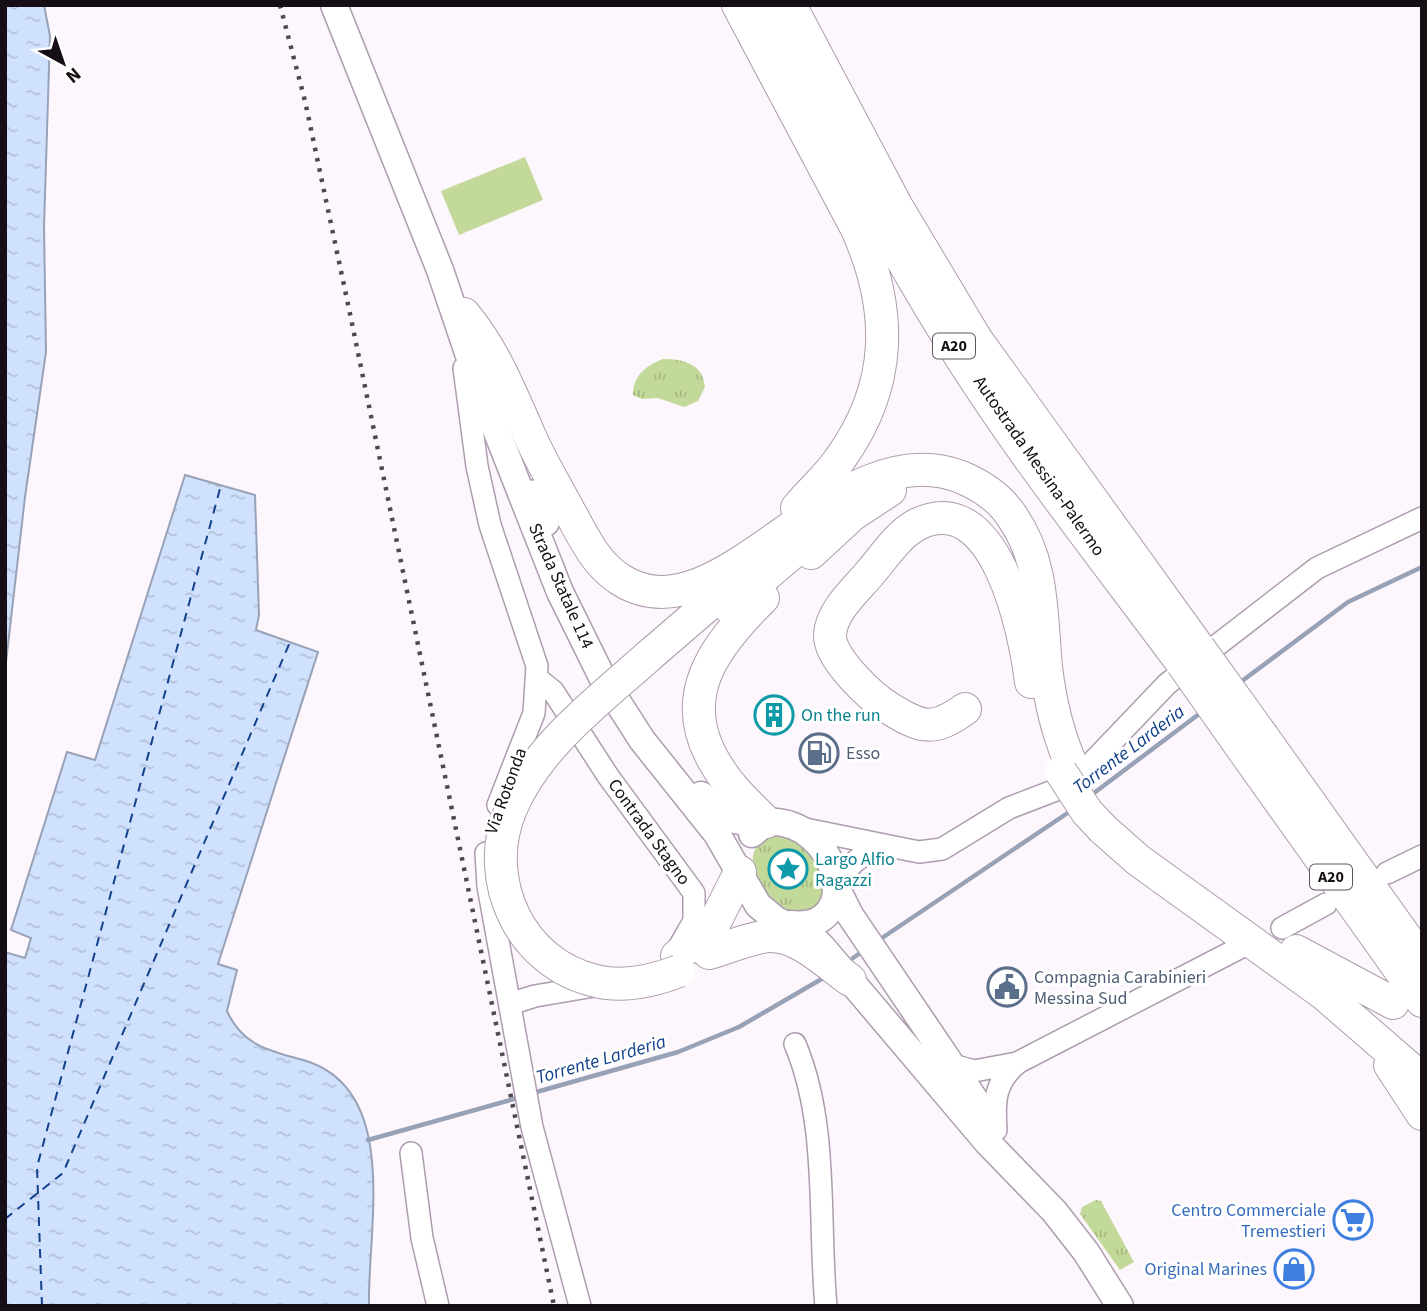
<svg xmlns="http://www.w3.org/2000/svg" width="1427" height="1311" font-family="'Source Sans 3',sans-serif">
<defs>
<pattern id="grass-tufts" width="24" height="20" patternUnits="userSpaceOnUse" patternTransform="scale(1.75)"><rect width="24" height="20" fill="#c3d999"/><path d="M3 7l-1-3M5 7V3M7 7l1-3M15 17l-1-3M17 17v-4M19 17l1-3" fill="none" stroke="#a7b983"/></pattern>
<pattern id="water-ripples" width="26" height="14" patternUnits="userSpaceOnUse" patternTransform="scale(1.75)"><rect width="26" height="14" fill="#d0e1fd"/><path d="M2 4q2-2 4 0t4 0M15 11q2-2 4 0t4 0" fill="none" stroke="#b2c0d8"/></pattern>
</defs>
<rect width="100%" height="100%" fill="#fdf6fd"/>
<!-- grass -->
<path fill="url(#grass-tufts)" d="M663,359c21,0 40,5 42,28l-7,14 -14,6 -26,-9 -16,1 -9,-4c0,-19 12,-29 30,-36z
M777,835c6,1 15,2 21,5 20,11 42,64 9,72 -46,10 -79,-72 -30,-77z
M1096,1200l5,1 33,61 -14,8 -40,-56 2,-7z"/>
<!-- garden -->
<path fill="#c3d999" d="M525,157l18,43 -84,35 -18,-44z"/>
<!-- water -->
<path fill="url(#water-ripples)" stroke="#98a2b7" stroke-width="2" d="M5,5h39l6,31 -6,191 2,125 -21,145 -20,174z
M185,475l70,20 4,120 -3,15 62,22 -100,312 19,6 -10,41c15,34 42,40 76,49 99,28 64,170 66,246h-364v-354l20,6 6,-20 -20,-8 56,-178 28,8z"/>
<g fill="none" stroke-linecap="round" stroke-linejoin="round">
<!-- stream -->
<path stroke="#98a2b7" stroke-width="4.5" d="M1238,684l110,-82 74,-35
M1090,796l113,-85
M879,940l193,-130
M853,958l10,-7
M533,1093l145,-41 61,-25 86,-50
M368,1140l153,-43"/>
<!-- ferry -->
<path stroke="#13418c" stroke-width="2" stroke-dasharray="9 7" stroke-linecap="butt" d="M5,1219l58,-46 227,-531
M42,1306l-5,-139 184,-682"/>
<!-- minor casing -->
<g stroke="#ad9dae" stroke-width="24">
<path id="minor" d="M464,368l13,98 13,59 47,141 -3,47 -36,92
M532,491l16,33
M538,679l15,12 55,85 86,117v28l-15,26
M800,828l119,24 23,-3 67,-41 52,-20 22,-16 84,-88 150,-116 105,-50
M486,853l2,33 44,241 48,179
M1387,873l35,-17
M837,885c11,-20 24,-32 47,-38
M1282,928l44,-24
M510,1004l25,-8 65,-11
M795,1044c34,80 23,176 31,262
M952,1065l22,6 43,-8
M996,1130c-2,-28 -2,-49 23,-68l230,-119
M411,1153l11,85 16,68"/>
</g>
<!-- major casing -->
<g stroke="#ad9dae" stroke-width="29">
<path id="major" d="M334,5l106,265 42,124 78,198 43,87 39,61 75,94 41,71 18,15 37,18 10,10 165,195 66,68 32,41 34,54
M701,795l24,23 35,7
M752,834l14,-12c73,-5 101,111 24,102
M837,889l13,26 138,204"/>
</g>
<!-- highway casing -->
<g stroke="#ad9dae" stroke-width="34">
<path id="highway" d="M738,5l119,224c36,81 36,156 -17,230 -12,18 -29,32 -43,49
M764,5c59,111 117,223 183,330 70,114 155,220 235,328
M790,5l107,202 79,132 223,309
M464,314c30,36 46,77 65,120 11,26 26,50 39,75 15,26 26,54 53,71 102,64 213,-152 340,-103 19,8 38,20 50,38 33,46 30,98 35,152 4,34 11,65 25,97
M811,553l41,-38 38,-25
M763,598c-49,48 -89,100 -46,168 13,22 32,39 49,56
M729,607l91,-78
M651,654l72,-62 17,-19
M965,709c-32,23 -44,19 -76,-1 -18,-11 -60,-50 -59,-73 1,-24 26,-45 40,-62 14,-16 28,-39 48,-49 78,-37 107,108 113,158
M1263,737l159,223
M1244,751l178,250
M1103,829l35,31 186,134 98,85
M1296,951l97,52
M709,953c18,-5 35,-13 53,-16 32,-7 64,26 88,43
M677,956l35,-28 28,-56
M1390,1065l32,49"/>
</g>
<!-- minor -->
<use href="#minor" stroke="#fff" stroke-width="21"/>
<!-- major -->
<use href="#major" stroke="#fff" stroke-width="26"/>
<!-- highway -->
<use href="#highway" stroke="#fff" stroke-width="32"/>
<!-- rail -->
<path stroke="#4f494f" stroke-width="4.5" stroke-dasharray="3.5 7" stroke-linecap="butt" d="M280,5l25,96 44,208 205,997"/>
<!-- highway-bridge casing -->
<g stroke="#ad9dae" stroke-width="34" stroke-linecap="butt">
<path id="highway-bridge" d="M1199,648l64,89
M651,654c-50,45 -115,92 -141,157 -28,69 10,153 86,170 28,7 57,0 83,-10
M1182,663l62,88
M1061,772l26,40 16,17"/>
</g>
<!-- highway-bridge -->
<use href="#highway-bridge" stroke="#fff" stroke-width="32"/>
</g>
<!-- icons -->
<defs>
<g id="building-ring" transform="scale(2.0125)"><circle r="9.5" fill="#fff" stroke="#0f9aa8" stroke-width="1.5"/><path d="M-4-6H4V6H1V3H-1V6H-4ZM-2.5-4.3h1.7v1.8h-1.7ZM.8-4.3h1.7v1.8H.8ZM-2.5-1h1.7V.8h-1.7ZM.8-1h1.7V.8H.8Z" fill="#0f9aa8"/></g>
<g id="fuel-ring" transform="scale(2.0125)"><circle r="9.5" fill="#fff" stroke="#5c6f8a" stroke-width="1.5"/><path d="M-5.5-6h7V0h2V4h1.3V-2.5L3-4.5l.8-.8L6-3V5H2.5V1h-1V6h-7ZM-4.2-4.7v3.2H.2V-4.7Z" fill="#5c6f8a"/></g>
<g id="sight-ring" transform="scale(2.0125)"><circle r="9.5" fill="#fff" stroke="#0f9aa8" stroke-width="1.5"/><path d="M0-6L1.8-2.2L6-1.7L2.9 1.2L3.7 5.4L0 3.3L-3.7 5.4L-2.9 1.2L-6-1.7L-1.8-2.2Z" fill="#0f9aa8"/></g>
<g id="civic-ring" transform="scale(2.0125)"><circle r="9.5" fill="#fff" stroke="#5c6f8a" stroke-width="1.5"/><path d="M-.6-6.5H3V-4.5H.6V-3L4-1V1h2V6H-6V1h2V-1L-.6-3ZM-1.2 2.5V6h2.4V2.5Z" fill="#5c6f8a"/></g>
<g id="supermarket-ring" transform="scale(2.0125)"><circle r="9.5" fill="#fff" stroke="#3f7fe0" stroke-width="1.5"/><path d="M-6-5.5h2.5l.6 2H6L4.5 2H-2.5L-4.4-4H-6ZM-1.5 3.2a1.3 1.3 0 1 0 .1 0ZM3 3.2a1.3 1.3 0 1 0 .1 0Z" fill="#3f7fe0"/></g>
<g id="shop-ring" transform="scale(2.0125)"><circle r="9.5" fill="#fff" stroke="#3f7fe0" stroke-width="1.5"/><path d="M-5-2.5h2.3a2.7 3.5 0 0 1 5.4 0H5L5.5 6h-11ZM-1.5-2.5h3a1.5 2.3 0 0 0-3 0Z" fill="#3f7fe0"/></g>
</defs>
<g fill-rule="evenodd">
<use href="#building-ring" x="774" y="715"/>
<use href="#fuel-ring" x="819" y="753"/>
<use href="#sight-ring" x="788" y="869"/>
<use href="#civic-ring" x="1007" y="987"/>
<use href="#supermarket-ring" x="1353" y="1220"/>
<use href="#shop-ring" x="1294" y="1269"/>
</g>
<g text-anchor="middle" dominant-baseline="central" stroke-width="6" stroke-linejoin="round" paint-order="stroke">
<!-- shield labels -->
<g fill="#fff" stroke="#5b575b" stroke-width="2">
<rect x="933" y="333.5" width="42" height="25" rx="5"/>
<rect x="1310" y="864.5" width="42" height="25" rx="5"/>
</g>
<g font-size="16" font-weight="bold" fill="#150f15">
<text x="954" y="346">A20</text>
<text x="1331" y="877">A20</text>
</g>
<!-- street labels -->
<g font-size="18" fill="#150f15" stroke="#fff">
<text transform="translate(1039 466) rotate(55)">Autostrada Messina-Palermo</text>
<text transform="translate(561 586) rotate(66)">Strada Statale 114</text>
<text transform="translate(506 791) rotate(-70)">Via Rotonda</text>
<text transform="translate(649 832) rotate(54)">Contrada Stagno</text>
</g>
<!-- culture labels -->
<g font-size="18" fill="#0d838f" stroke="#fff" text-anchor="start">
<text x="801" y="715">On the run</text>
<text x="815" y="859">Largo Alfio<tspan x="815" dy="21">Ragazzi</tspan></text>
</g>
<!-- service labels -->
<g font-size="18" fill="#4e5e75" stroke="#fff" text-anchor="start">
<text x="846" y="753">Esso</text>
<text x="1034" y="977">Compagnia Carabinieri<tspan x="1034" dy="21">Messina Sud</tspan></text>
</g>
<!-- shop labels -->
<g font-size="18" fill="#366cbe" stroke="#fff" text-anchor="end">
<text x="1326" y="1210">Centro Commerciale<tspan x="1326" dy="21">Tremestieri</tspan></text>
<text x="1267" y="1269">Original Marines</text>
</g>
<!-- water labels -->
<g font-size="19" font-style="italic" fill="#13418c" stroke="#fff">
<text transform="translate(1129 750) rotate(-37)">Torrente Larderia</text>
<text transform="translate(601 1060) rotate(-16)">Torrente Larderia</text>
</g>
</g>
<!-- border -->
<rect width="1427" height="1311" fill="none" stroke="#150f15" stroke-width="14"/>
<!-- north arrow -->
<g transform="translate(63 63) rotate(140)" stroke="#ffffff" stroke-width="5" paint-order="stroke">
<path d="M0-5L12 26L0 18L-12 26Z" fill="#150f15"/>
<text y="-10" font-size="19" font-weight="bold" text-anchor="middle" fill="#150f15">N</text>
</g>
</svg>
